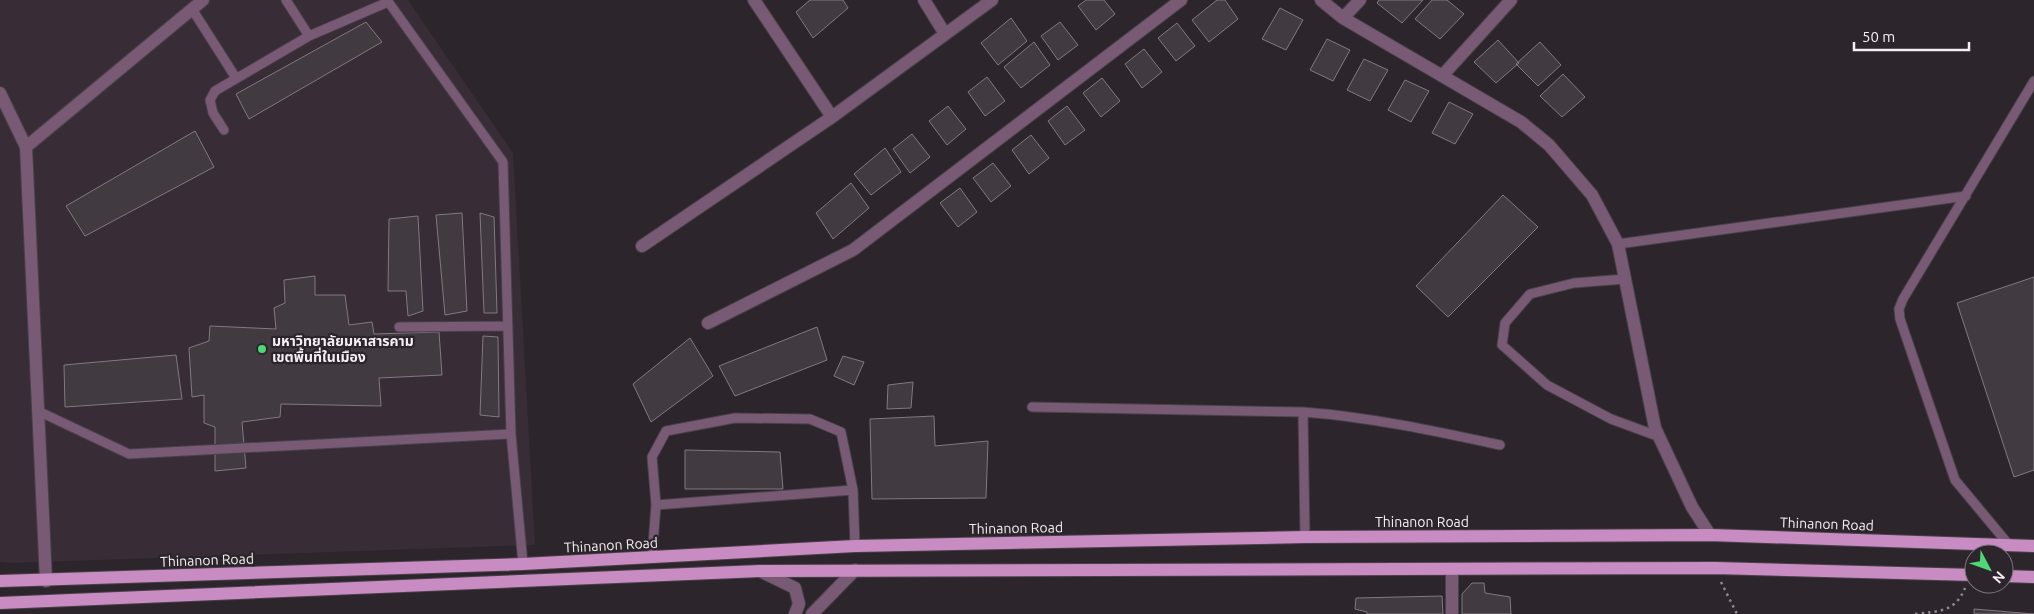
<svg xmlns="http://www.w3.org/2000/svg" width="2034" height="614" font-family="Ubuntu,'Noto Sans Thai',sans-serif">
<rect width="100%" height="100%" fill="#2c252b"/>
<!-- built -->
<path fill="#382c37" d="M0,0h408l105,153 22,392 -524,18 -11,-1z"/>
<!-- building -->
<path fill="#413a40" stroke="#827981" d="M810,0h33l5,8 -35,30 -17,-26z
M1086,0h18l11,14 -19,16 -18,-24z
M1217,0h8l13,19 -29,23 -17,-22z
M1379,0h44l-21,23 -25,-20z
M1432,0h15l17,14 -24,25 -25,-20z
M1280,8l23,12 -17,30 -24,-11z
M1011,18l16,23 -29,24 -17,-22z
M366,22l16,20 -133,77 -13,-25z
M1060,22l18,23 -20,15 -17,-24z
M1177,23l18,23 -19,15 -18,-23z
M1327,39l23,11 -17,31 -23,-11z
M1498,40l21,23 -23,20 -22,-21z
M1034,42l16,23 -29,23 -17,-21z
M1540,42l21,23 -23,21 -22,-22z
M1144,49l18,23 -20,16 -17,-24z
M1364,59l24,11 -18,31 -23,-11z
M1563,74l22,23 -23,20 -22,-21z
M987,77l18,24 -20,15 -17,-24z
M1102,78l18,23 -19,16 -18,-24z
M1405,80l24,11 -18,31 -23,-12z
M1449,102l24,12 -18,30 -23,-11z
M948,106l18,23 -19,16 -18,-24z
M1067,106l18,24 -20,15 -17,-24z
M195,131l19,36 -129,69 -19,-30z
M912,134l18,23 -20,16 -17,-24z
M1031,135l18,23 -20,16 -17,-24z
M885,148l16,24 -30,23 -17,-21z
M993,163l18,23 -20,16 -18,-24z
M851,183l18,25 -36,31 -17,-26z
M960,188l17,24 -19,15 -18,-24z
M1503,195l35,32 -90,90 -32,-31z
M462,213l5,98 -22,4 -9,-100z
M480,213l14,4 3,96h-13z
M418,216l5,95 -15,5 -2,-25h-18l1,-72z
M315,276v19h30l4,30 23,-3 2,12 65,-2 3,43 -63,3 2,28 -100,-2 -1,13 -38,5 4,46 -31,3v-44l-11,-4v-28l-12,2 -3,-49 20,-7 1,-15 66,3 -2,-21 11,-5 -1,-23z
M2034,277v193l-20,7 -57,-174z
M817,327l10,33 -92,36 -16,-30z
M483,336l15,1 1,80 -19,-2z
M690,338l23,38 -62,46 -18,-38z
M176,355l6,44 -117,8 -1,-42z
M843,356l21,6 -10,23 -20,-9z
M913,382l-2,26 -24,1 1,-24z
M934,416l1,30 53,-5 -2,57 -114,1 -2,-80z
M685,450l95,2 3,37h-98z
M1472,583h12l1,10 25,4 1,17h-49v-20z
M1442,596l1,18h-76v-2l-12,-3 1,-11z
M1974,609l60,5h-60z"/>
<g fill="none" stroke-linecap="round" stroke-linejoin="round">
<!-- lane casing -->
<g stroke="#484147" stroke-width="11">
<path id="lane" d="M286,0l23,36 79,-34
M387,0l116,162 8,272 12,130
M192,9l44,69
M224,130l-11,-17 -3,-13 5,-9 94,-55
M1618,244l348,-48
M1625,279l-51,4 -44,11 -25,29 -3,22 45,40 64,34 49,18
M399,327l109,-1
M1032,407l271,5
M38,411l91,43 382,-20
M656,505l197,-15
M1305,537l-2,-125c67,5 132,19 197,33
M2009,545l-54,-65 -55,-161 -1,-10 4,-10 131,-218
M652,557l4,-52 -4,-48 14,-26 69,-13 75,1 31,13 12,58 2,56"/>
</g>
<!-- street casing -->
<g stroke="#484147" stroke-width="14">
<path id="street" d="M754,0l78,117 160,-117
M924,0l21,34
M1321,0l22,18 178,104 28,23 43,50 26,49 37,184 37,79 18,28
M1343,18l17,-18
M1442,76l69,-76
M0,93l26,54 20,434
M26,147l177,-147
M642,246l190,-129
M708,323l145,-73 328,-250
M1452,569v45
M760,571l35,17 4,16 -4,10
M812,614l43,-44"/>
</g>
<!-- primary casing -->
<g stroke="#484147" stroke-width="14">
<path id="primary" d="M2004,576l30,1
M0,581l523,-17 332,-18 450,-9 405,-2 324,11
M0,603l760,-32 955,-3 259,7"/>
</g>
<!-- path -->
<path stroke="#8f898e" stroke-width="2.5" stroke-dasharray="2.5 4" stroke-linecap="butt" d="M1721,582l16,32
M1915,614c23,-3 40,-1 50,-26"/>
<!-- lane -->
<use href="#lane" stroke="#785a75" stroke-width="9"/>
<!-- street -->
<use href="#street" stroke="#785a75" stroke-width="12"/>
<!-- primary -->
<use href="#primary" stroke="#c88cc3" stroke-width="12"/>
</g>
<!-- markers -->
<circle fill="#4fd675" stroke="#2c252b" stroke-width="2" cx="262" cy="349" r="5"/>
<g text-anchor="middle" dominant-baseline="central" stroke-width="4.5" stroke-linejoin="round" paint-order="stroke">
<!-- poi labels -->
<g font-size="14" font-weight="bold" fill="#f4eff3" stroke="#2c252b" text-anchor="start">
<text x="272" y="341">มหาวิทยาลัยมหาสารคาม<tspan x="272" dy="16">เขตพื้นที่ในเมือง</tspan></text>
</g>
<!-- street labels -->
<g font-size="14" fill="#f4eff3" stroke="#2c252b">
<text x="1422" y="522">Thinanon Road</text>
<text transform="translate(1827 524) rotate(2)">Thinanon Road</text>
<text transform="translate(1016 528) rotate(-1)">Thinanon Road</text>
<text transform="translate(611 545) rotate(-3)">Thinanon Road</text>
<text transform="translate(207 560) rotate(-2)">Thinanon Road</text>
</g>
</g>
<!-- north arrow -->
<g transform="translate(1989 569) rotate(131)"><circle r="24" fill="#2c252b" stroke="#7c767b"/>
<path d="M0-4L9 19L0 12L-9 19Z" fill="#4fd675"/>
<text y="-8" font-size="14" font-weight="bold" text-anchor="middle" fill="#f4eff3">N</text>
</g>
<!-- scale -->
<path d="M1854 42v8h115v-8" fill="none" stroke="#f4eff3" stroke-width="2.5"/>
<text x="1862" y="42" font-size="15" fill="#f4eff3" stroke="#2c252b" stroke-width="4" paint-order="stroke">50 m</text>
</svg>
